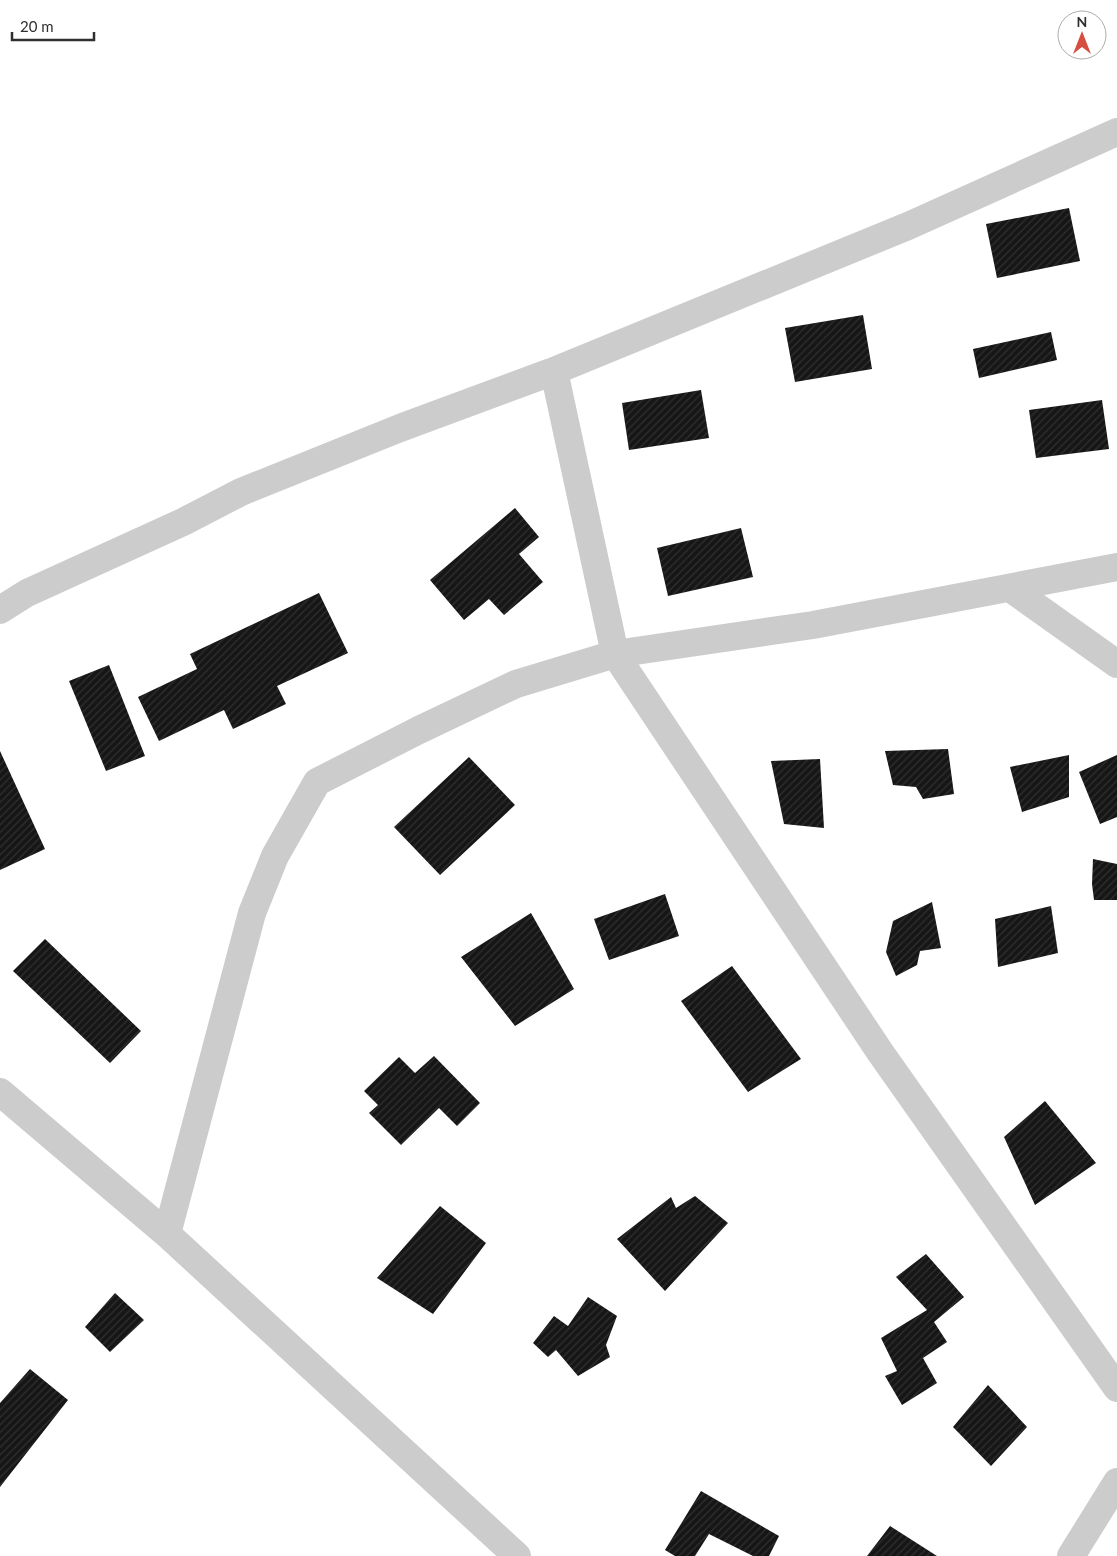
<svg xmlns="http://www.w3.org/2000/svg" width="1117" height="1556" font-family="Lato,sans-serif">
<defs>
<pattern id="building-hatch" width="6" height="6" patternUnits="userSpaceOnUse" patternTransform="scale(1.25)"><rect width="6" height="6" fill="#161616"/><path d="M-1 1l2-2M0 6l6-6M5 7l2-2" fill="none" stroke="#303030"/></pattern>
</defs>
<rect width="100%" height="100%" fill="#fff"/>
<!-- building -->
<path fill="url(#building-hatch)" d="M1069,208l11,53 -83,17 -11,-54z
M863,315l9,54 -77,13 -10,-54z
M1051,332l6,28 -78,18 -6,-29z
M701,390l8,48 -80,12 -7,-47z
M1102,400l7,49 -73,9 -7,-48z
M515,508l24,29 -20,17 24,28 -39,33 -15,-16 -25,21 -34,-40z
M741,528l12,49 -85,19 -11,-48z
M319,593l29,60 -71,33 9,18 -53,25 -9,-19 -65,31 -21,-44 59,-28 -7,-15z
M109,665l36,91 -39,15 -37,-90z
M948,749l6,45 -31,5 -7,-12 -23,-2 -8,-34z
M0,751l45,98 -45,21z
M1069,755v42l-47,15 -12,-45z
M1117,755v62l-17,7 -21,-52z
M469,757l46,48 -75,70 -46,-48z
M820,759l4,69 -40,-4 -13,-63z
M1093,859l24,5v36h-23l-2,-16z
M665,894l14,42 -70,24 -15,-41z
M932,902l9,46 -21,3 -3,14 -21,11 -10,-24 7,-31z
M1051,906l7,47 -60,14 -3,-48z
M531,913l43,76 -59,37 -54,-69z
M45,939l96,92 -31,32 -97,-92z
M732,966l69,93 -53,33 -67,-91z
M434,1056l46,47 -23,23 -18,-18 -38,37 -32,-32 9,-8 -14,-14 35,-34 16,16z
M1045,1101l51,62 -61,42 -31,-68z
M695,1196l33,27 -63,68 -48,-52 54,-42 5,11z
M440,1206l46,37 -53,71 -56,-36z
M926,1254l38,43 -30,25 13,20 -24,16 14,25 -35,22 -17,-29 12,-5 -16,-33 46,-28 -31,-33z
M115,1293l29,27 -34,32 -25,-25z
M588,1297l29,19 -11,29 4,12 -32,19 -22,-26 -8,7 -15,-14 21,-27 14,10z
M30,1369l38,31 -68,87v-84z
M988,1385l39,42 -36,39 -38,-39z
M701,1491l78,45 -10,20h-16l-44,-22 -14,22h-20l-10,-6z
M890,1526l47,30h-70z"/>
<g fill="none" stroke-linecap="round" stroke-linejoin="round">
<!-- minor -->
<path stroke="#ccc" stroke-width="28" d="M554,371l61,283 265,398 237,336
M1010,588l107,76
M0,610l27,-17 156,-71 58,-30 159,-64 154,-57 354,-145 209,-94
M0,1092l167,142 350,322
M167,1234l85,-321 23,-57 42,-74 102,-52 97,-46 99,-30 198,-29 304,-58
M1071,1556l46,-74"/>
</g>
<!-- north arrow -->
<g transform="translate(1082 35)"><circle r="24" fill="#ffffff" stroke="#acacac"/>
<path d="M0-4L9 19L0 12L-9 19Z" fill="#d64e40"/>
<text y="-8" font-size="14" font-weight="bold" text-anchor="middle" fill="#2f2f2f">N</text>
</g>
<!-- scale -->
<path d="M12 32v8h82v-8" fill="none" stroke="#2f2f2f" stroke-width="2.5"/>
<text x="20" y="32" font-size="15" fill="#2f2f2f" stroke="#ffffff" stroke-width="4" paint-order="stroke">20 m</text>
</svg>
